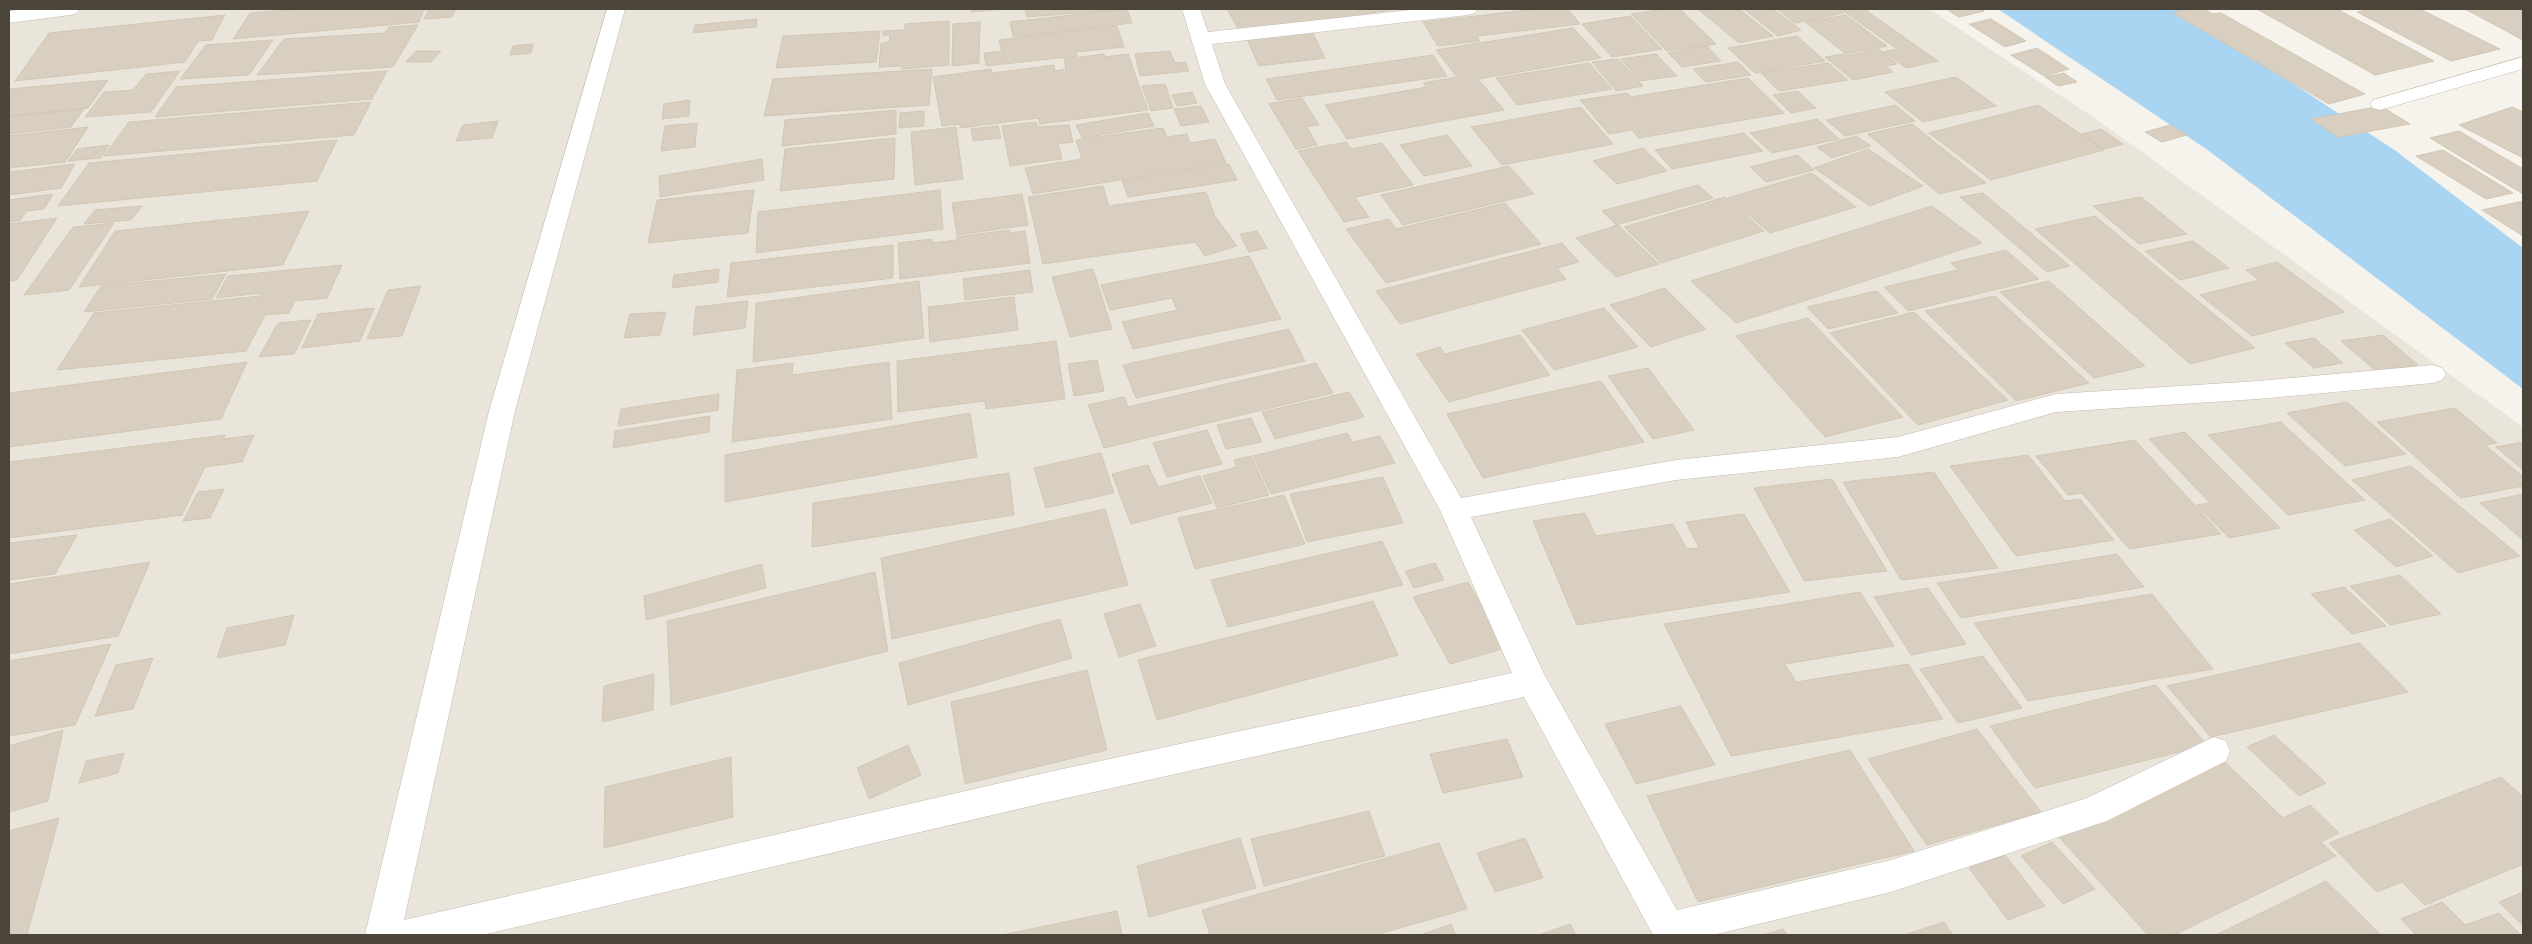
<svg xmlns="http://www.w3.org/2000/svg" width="2532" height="944" font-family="'Sofia Sans Condensed',sans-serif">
<rect width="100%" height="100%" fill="#f6f3ec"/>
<!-- residential -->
<path fill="#eae5da" d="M9,9h1920l167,110 427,308v508h-2514z"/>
<!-- water -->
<path fill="#a9d4f2" d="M1998,9h181l217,142 127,97v141l-314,-238z"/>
<!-- building -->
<path fill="#d8cfc1" stroke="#d3c7b4" d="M300,9h124l-5,13 -186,17 17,-26z
M429,9h27l-4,8 -28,2z
M971,9h33l-33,3z
M1025,9h100l-98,8z
M1127,9l5,14 -119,14 -3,-15z
M1227,9h171l-158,23z
M1537,9h31l12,15 -103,12 3,5 -42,5 -15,-24z
M1665,9h15l36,35 -49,7 -36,-37z
M1698,9h41l34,27 -34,7z
M1744,9h29l28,21 -23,6z
M1777,9h61l6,4 -49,10z
M1841,9h23l74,52 -32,7 -22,-16 13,-3z
M1946,9h34l4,2 -25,6z
M2190,9h13l10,5 8,-1 144,81 -36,10 -156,-91z
M2257,9h80l97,52 -59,14z
M2371,9h49l80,40 -49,12 -94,-49z
M2465,9h58v31z
M225,15l-13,25 -14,1 -13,21 -170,19 34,-48z
M1846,15l41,31 -41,8 -41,-32z
M1630,16l32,33 -50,8 -30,-33z
M757,19l-1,8 -63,6 2,-8z
M1991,19l35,22 -21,6 -36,-23z
M949,21v44l-48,4 1,-3 -23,1 2,-24 8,-1 1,-7 -7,1v-5l22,-1v-6z
M980,22l-1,41 -27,3 1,-42z
M418,25l-25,42 -136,8 27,-36 101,-6 4,-6z
M1117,26l7,21 -48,5 1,4 -91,10 -2,-13 18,-2 -3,-11z
M1573,28l28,30 -123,21 26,31 -157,29 -22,-34 102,-18 -4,-4 34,-6 -21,-27z
M1311,29l14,29 -66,8 -13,-29z
M880,31l-4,31 -100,6 7,-32z
M1797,36l28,25 -70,12 -27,-25z
M273,40l-24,35 -69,4 26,-34z
M533,44l-2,9 -21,2 3,-9z
M1707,46l14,15 -39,6 -14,-14z
M2037,48l32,21 -25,7 -33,-21z
M1879,49l18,15 -11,2 7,6 -40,8 -28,-23 19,-3 3,2z
M416,51h25l-10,11h-25z
M1170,51l5,12 10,-1 4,9 -49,5 -5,-22z
M1104,54l1,3 23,-3 20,56 -108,14 -2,-6 -78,10v-4l-18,2 -9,-49 58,-8 1,4 62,-8 1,6 11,-2 -2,-10z
M1656,54l21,22 -37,5 -19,-22z
M1433,55l14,21 -170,24 -11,-21z
M1618,59l25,27 -27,5 -24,-29z
M1738,62l13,13 -45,7 -13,-13z
M1589,63l23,26 -95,16 -21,-27z
M1828,63l20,17 -69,11 -18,-18z
M932,69l-3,36 -165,11 9,-37z
M180,71l-29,41 -66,5 19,-25 29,-2 13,-16z
M387,71l-15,28 -217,18 21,-30z
M2064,73l13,9 -19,4 -13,-9z
M1956,77l40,29 -73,16 -38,-30z
M1748,78l36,35 -145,25 -7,-8 -23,4 -29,-34 47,-7 4,4z
M108,80l-20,28 -79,8v-27z
M1165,84l8,24 -22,3 -9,-25z
M1798,91l18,17 -25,5 -18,-18z
M1192,92l5,11 -20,3 -5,-11z
M1302,98l17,27 -12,2 10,18 -21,4 -27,-45z
M690,100l-1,16 -27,3 2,-15z
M371,102l-17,33 -250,21 25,-34z
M1895,105l20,16 -70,15 -19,-16z
M2038,105l66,45 -113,30 -62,-47z
M1201,106l8,16 -28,4 -7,-17z
M2381,106l29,18 -72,13 -27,-18z
M1581,107l32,37 -111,21 -31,-38z
M2512,107l11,5v46l-64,-33z
M84,109l-13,18 -62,7v-17z
M896,110v24l-114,12 3,-26z
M924,111v15l-25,2 1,-15z
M1148,113l6,13 -72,12 -6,-13z
M1817,119l22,20 -67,14 -22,-20z
M498,121l-6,17 -36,3 7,-16z
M1036,122l2,5 31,-2 4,17 -15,2 4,15 -52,7 -8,-40z
M697,123l-2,24 -34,4 4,-25z
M1912,124l74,59 -47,11 -71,-60z
M2170,125l17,10 -25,7 -17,-10z
M998,126l3,12 -28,3 -2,-12z
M88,127l-23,35 -56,6v-32z
M956,127l7,52 -48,6 -4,-53z
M1163,128l4,9 20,-3 3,9 25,-4 11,24 -193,31 -8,-26 57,-9 -6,-19z
M2101,129l22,15 -19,5 -22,-15z
M2459,131l64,38v25l-93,-56z
M1744,133l19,18 -91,18 -17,-19z
M1447,135l25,31 -48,10 -24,-31z
M1856,136l15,10 -40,12 -14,-11z
M895,138l-1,41 -114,12 5,-42z
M337,140l-20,41 -259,25 31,-43z
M1346,142l5,7 31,-6 31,42 -58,12 14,20 -25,5 -46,-71z
M109,145l-8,13 -33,3 9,-12z
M1643,148l24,23 -50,13 -24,-23z
M1868,149l55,37 -53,20 -56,-38z
M2443,150l70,43 -27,6 -70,-43z
M1797,155l17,15 -48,12 -16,-15z
M762,159l2,21 -104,17 -1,-21z
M75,164l-14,24 -52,7v-23z
M1229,164l8,16 -109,17 -6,-16z
M1509,166l25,28 -131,31 -22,-30z
M1812,173l44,34 -86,26 -42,-35z
M1698,185l15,13 -97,27 -14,-14z
M1103,186l6,20 97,-14 9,24 22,30 -32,10 -10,-14 -152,22 -15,-67z
M754,190l-6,43 -100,10 9,-43z
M940,190l3,39 -187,24 2,-41z
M1983,193l87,73 -23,6 -87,-75z
M53,194l-9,15 -18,2 -5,9 -12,2v-22z
M1022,194l6,31 -71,10 -5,-32z
M1725,197l39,34 -103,32 -37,-36z
M2141,197l46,37 -48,10 -46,-38z
M2523,201v35l-41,-26z
M1505,203l36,41 -155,39 -40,-54 43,-10 7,10z
M142,206l-11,14 -47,4 11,-14z
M1932,206l50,37 -246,80 -45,-42z
M309,211l-26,54 -204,22 36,-56z
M2095,216l160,132 -65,16 -155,-135z
M57,218l-40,62 -8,1v-57z
M114,223l-45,67 -45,5 49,-68z
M1618,225l41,39 -43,13 -40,-39z
M1009,230l1,3 15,-2 5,32 -130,16 -2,-36 34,-4v4l25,-3 -1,-3z
M1257,231l10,17 -18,4 -9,-18z
M2193,241l36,27 -49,12 -35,-29z
M1562,243l17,19 -22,6 9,11 -166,45 -24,-33z
M893,245v33l-166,19 4,-34z
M2006,250l33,29 -131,32 -24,-24 74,-17 -7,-7z
M1249,256l32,63 -148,30 -11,-27 55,-12 -5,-12 -62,12 -9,-25z
M2277,262l68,50 -93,24 -52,-41 59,-15 -13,-10z
M342,265l-15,33 -32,3 -6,12 -24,2 -19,36 -189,19 37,-57 166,-17 2,-3 -46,5 12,-22z
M719,269l-1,13 -46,6 2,-13z
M1093,269l19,60 -42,8 -18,-60z
M1030,270l3,22 -68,8 -2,-21z
M226,274l-14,25 -128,13 17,-26z
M919,281l5,57 -171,24 3,-59z
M2049,281l96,85 -51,12 -94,-86z
M421,286l-19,50 -35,3 21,-49z
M1665,288l41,41 -55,18 -41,-42z
M1877,291l21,22 -70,16 -21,-22z
M1995,296l94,87 -73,18 -91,-90z
M1014,297l4,33 -88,12 -2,-35z
M748,301l-3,27 -52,7 3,-28z
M374,308l-14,33 -58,7 16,-34z
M1604,308l34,39 -84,23 -32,-40z
M666,312l-6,23 -36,3 6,-24z
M1914,312l94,88 -90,25 -88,-92z
M1808,318l95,99 -78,20 -89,-101z
M311,320l-17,34 -35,3 19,-34z
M1289,329l16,32 -169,37 -13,-33z
M1520,335l30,40 -101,27 -33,-48 24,-7 5,7z
M2383,335l35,30 -42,6 -35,-30z
M2314,338l29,25 -29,5 -29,-25z
M1056,341l9,58 -79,10 -1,-8 -87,11 -1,-51z
M1097,360l7,31 -30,5 -6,-32z
M247,362l-26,57 -212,28v-54z
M889,362l3,57 -160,23 5,-72 56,-7 -1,12z
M1316,363l17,30 -229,55 -16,-43 36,-8 4,10z
M1648,368l46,62 -41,9 -45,-63z
M1601,381l43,61 -161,36 -36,-64z
M1349,392l15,25 -89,22 -13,-27z
M719,394l-1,16 -100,16 3,-17z
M2347,402l59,52 -61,12 -58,-53z
M2455,408l42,35 -12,2 38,32v9l-62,12 -84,-76z
M970,413l7,44 -252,45v-47z
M710,416l-1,16 -96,16 2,-17z
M1251,418l11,24 -36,7 -9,-24z
M2281,422l84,78 -77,15 -80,-80z
M1207,430l15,34 -55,13 -14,-34z
M2185,432l95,96 -51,10 -33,-33 14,-2 -61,-64z
M1347,433l6,9 27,-6 15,27 -124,31 -18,-38z
M225,435l-2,4 31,-4 -12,27 -37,5 -23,48 -173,23v-76z
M2135,440l86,94 -92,15 -47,-56 -14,2 -32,-39z
M2523,442v28l-27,-23z
M1101,453l13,40 -68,15 -12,-40z
M2028,455l37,46 15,-2 34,41 -98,16 -66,-90z
M1251,456l18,39 -52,13 -14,-32 34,-9 -3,-7z
M1148,465l10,22 42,-11 12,27 -81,21 -19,-50z
M2411,466l109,90 -62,17 -106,-93z
M1934,472l64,96 -97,12 -58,-98z
M1009,473l5,42 -202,32 1,-44z
M1383,477l20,46 -96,19 -17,-48z
M1832,479l55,92 -83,10 -50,-93z
M224,489l-14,29 -27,3 15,-29z
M2523,494v46l-43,-37z
M1284,495l21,49 -110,25 -17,-51z
M1105,509l23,76 -236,54 -11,-81z
M1585,513l11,23 77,-12 14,25 12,-1 -13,-26 58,-8 46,78 -213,33 -44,-104z
M2390,519l43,37 -37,11 -42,-37z
M77,535l-22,39 -46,6v-37z
M1382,541l21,44 -175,42 -17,-47z
M2117,554l27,33 -183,31 -24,-35z
M150,562l-32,74 -109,18v-70z
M1435,563l9,17 -30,8 -9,-17z
M762,564l4,24 -120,32 -2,-24z
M875,572l13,79 -217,54 -4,-84z
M2400,575l41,39 -51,11 -40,-39z
M1468,582l38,66 -56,16 -37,-67z
M2344,587l42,39 -34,8 -41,-40z
M1928,588l38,56 -55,11 -37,-58z
M1860,592l34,54 -109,18 11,18 112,-18 35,55 -212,37 -67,-132z
M2152,594l61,75 -185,32 -54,-78z
M1373,601l25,54 -241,65 -19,-60z
M1140,604l16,42 -37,11 -15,-43z
M294,615l-9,30 -68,13 10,-30z
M1060,619l12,39 -164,47 -9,-42z
M2360,643l48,49 -197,45 -44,-51z
M111,644l-36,81 -66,11v-75z
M1983,656l39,52 -64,15 -38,-54z
M153,658l-20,51 -38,7 21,-51z
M1087,670l20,80 -142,34 -14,-82z
M654,674l-1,36 -51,12 2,-36z
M2156,685l51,60 -172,43 -45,-62z
M1681,706l34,59 -79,19 -31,-60z
M1977,729l64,83 -114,33 -59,-86z
M63,730l-15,71 -39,11v-66z
M2274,735l52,48 -27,13 -52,-49z
M1507,739l16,38 -80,16 -13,-39z
M908,745l13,30 -52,24 -12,-31z
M1850,750l64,101 -216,51 -51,-106z
M124,753l-6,20 -39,10 7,-22z
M731,757l2,60 -129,31 1,-61z
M2224,761l59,57 27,-13 29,28 -18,9 15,14 -162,79h-26l-90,-99z
M2501,777l22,20v67l-98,41 -23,-23 -25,10 -48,-49z
M1369,811l16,45 -121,30 -13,-47z
M59,818l-32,117h-18v-104z
M1240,838l16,50 -107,29 -12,-51z
M1525,838l18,40 -48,14 -18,-39z
M2052,842l43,47 -32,15 -42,-48z
M1439,843l28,66 -92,26h-165l-8,-25z
M2005,855l40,51 -37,14 -39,-52z
M2326,881l55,54h-165z
M2523,892v34l-24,-24z
M2442,902l23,23 34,-12 22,22h-105l-15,-16z
M1117,911l5,24h-120z
M1944,922l9,13h-49z
M1451,924l5,11h-36z
M1570,924l6,11h-37z
M1783,929l4,6h-24z"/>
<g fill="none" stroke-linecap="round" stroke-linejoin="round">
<!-- minor casing -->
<g stroke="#c2bbae" stroke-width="1">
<path id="minor" d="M29,9h50l-2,4 -7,2 -61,8v-12z
M607,9h18l-110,402 -111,509 640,-147 468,-100 -72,-163 -235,-426 -23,-75h18l8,23 212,-23h57l-2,4 -7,2 -256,29 13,40 236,414 215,-38 222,-23 158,-43 202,-13 175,-16 9,3 4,6 -4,6 -9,3 -175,16 -202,13 -158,45 -222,23 -205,37 74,159 132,234 214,-50 196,-62 127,-61 12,4 4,10 -4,10 -119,60 -216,71 -178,43h-60l-129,-238 -480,106 -562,132h-117l124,-524z
M2523,57v12l-143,41 -7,-2 -3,-4 3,-4z"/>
</g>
<!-- minor -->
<use href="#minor" fill="#fff" fill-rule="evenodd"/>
</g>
<!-- border -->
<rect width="2532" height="944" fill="none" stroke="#4b4439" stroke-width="20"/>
</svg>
